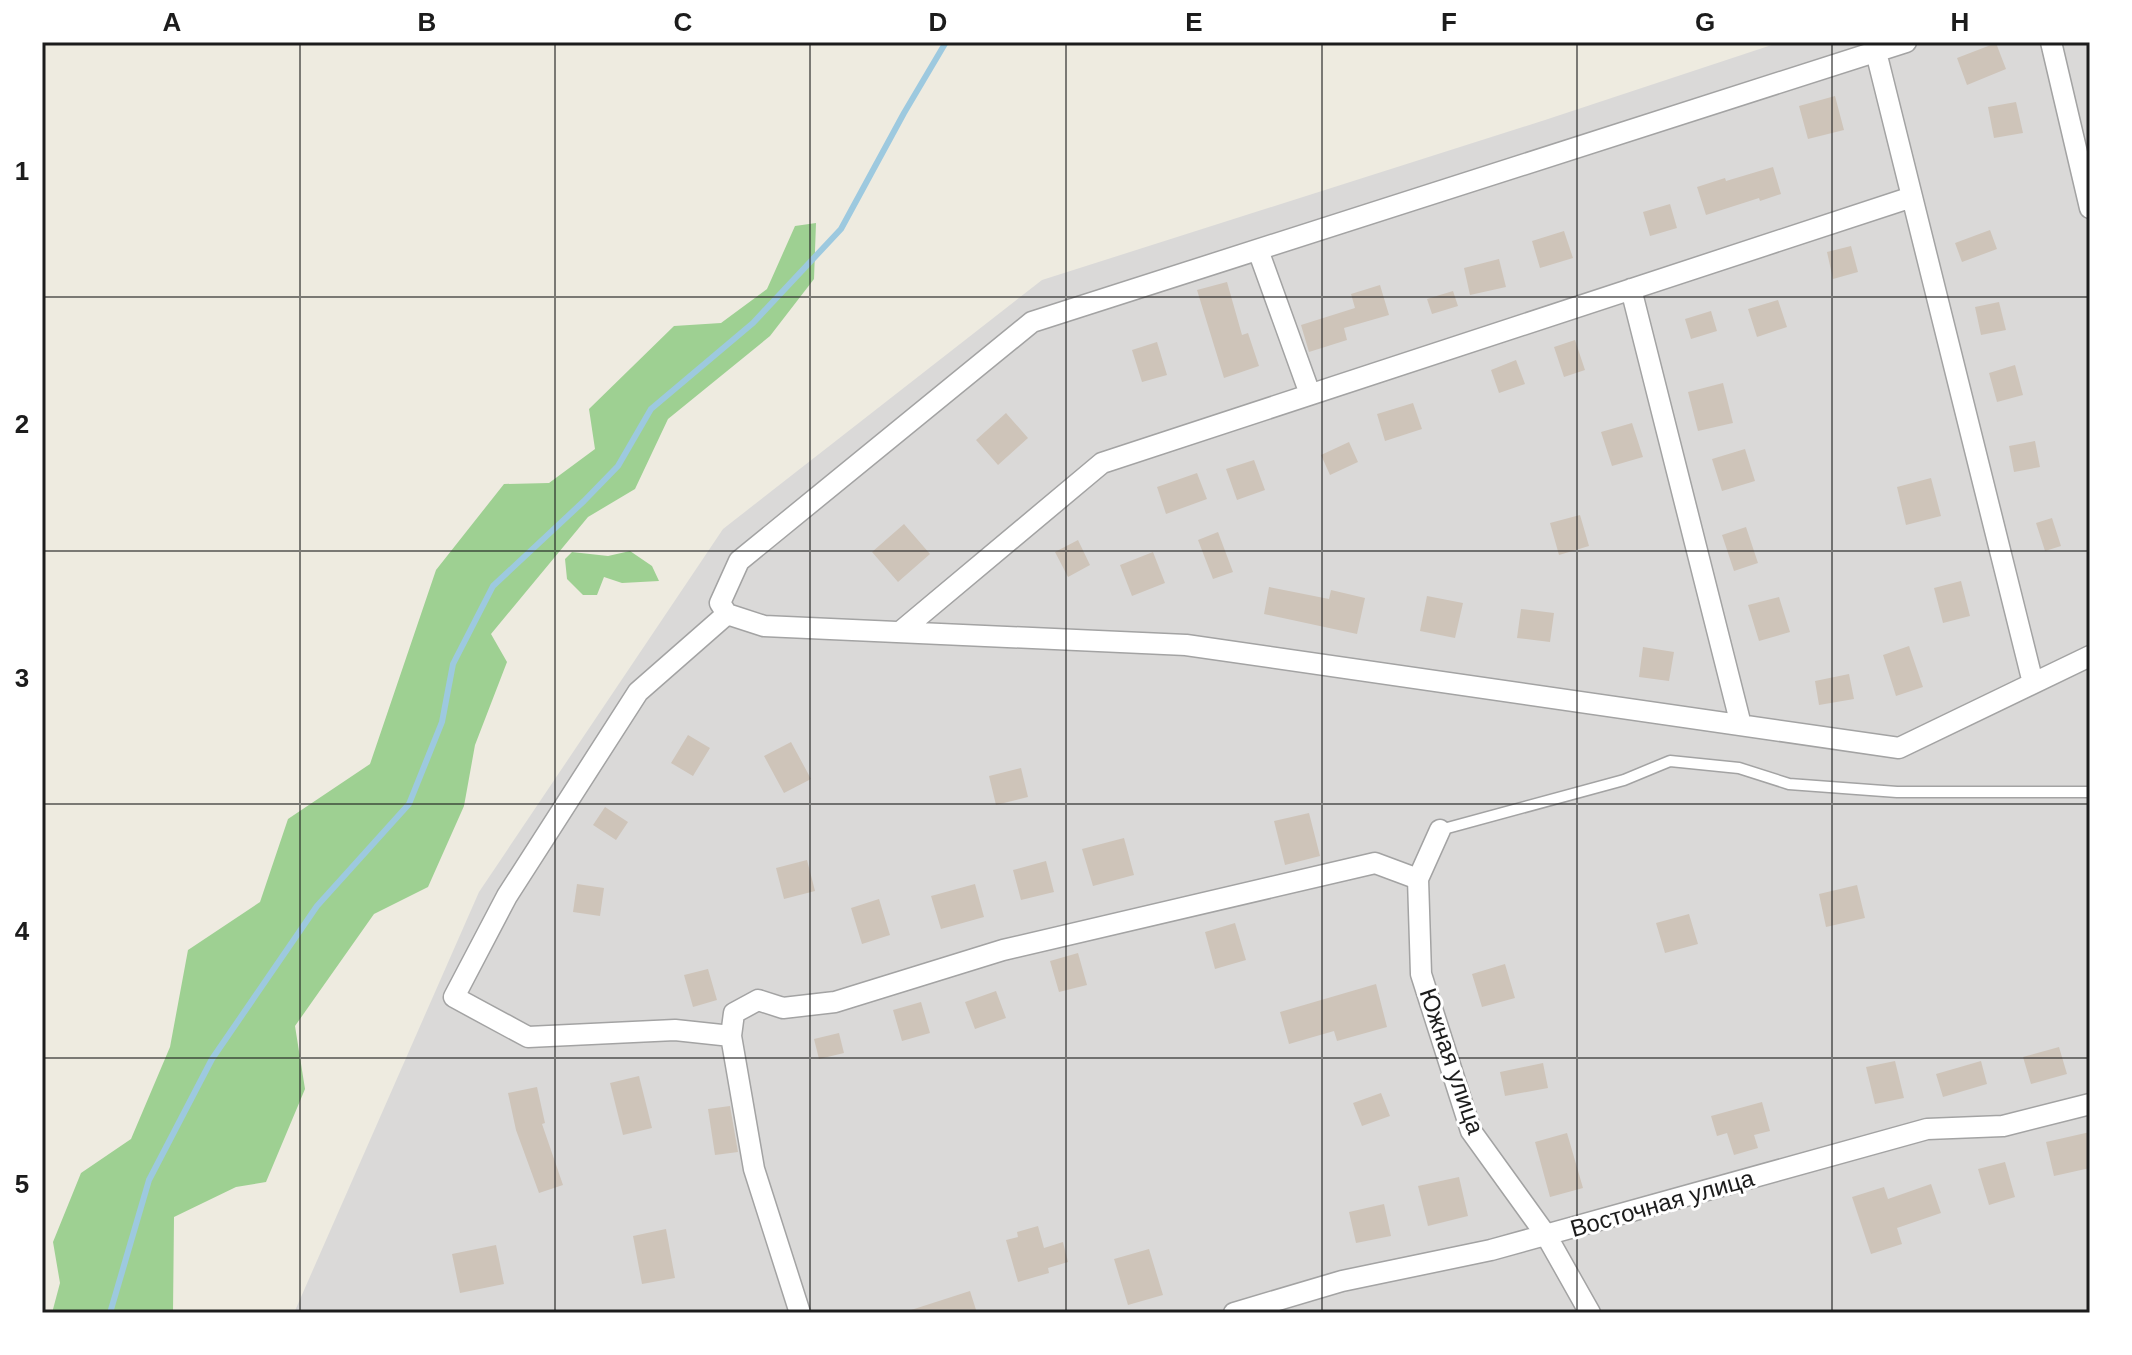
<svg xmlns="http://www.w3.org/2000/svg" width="2132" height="1355" font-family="Arial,sans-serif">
<rect width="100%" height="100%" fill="#eeebe0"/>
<!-- residential -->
<path fill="#dad9d8" d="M1781,42h309v1271h-1796l185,-421 244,-363 319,-249 503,-160z"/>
<!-- forest -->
<path fill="#9ed092" d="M816,223l-2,56 -44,57 -102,83 -33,70 -47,28 -97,117 16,28 -32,83 -11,61 -36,81 -54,27 -79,112 10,63 -39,93 -30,5 -62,30 -1,96h-121l8,-30 -7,-41 28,-69 50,-34 39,-92 18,-97 72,-48 28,-83 82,-55 66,-194 68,-86 45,-1 46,-34 -6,-40 85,-83 47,-3 46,-34 28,-63z
M630,551l22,15 7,15 -37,2 -18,-6 -7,18h-14l-16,-16 -2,-20 7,-7 36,4z"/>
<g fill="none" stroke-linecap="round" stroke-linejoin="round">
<!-- stream -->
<path stroke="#9dc9df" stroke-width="6" d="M110,1313l39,-133 63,-121 105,-153 92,-102 33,-82 11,-58 40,-78 91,-85 34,-35 33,-57 102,-86 88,-94 63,-116 42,-71"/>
</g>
<!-- building -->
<path fill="#cec4b9" d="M1996,43l10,26 -39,16 -10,-27z
M1835,96l9,34 -36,9 -9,-33z
M2016,102l7,31 -29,5 -6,-31z
M1773,167l8,27 -21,7 -1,-3 -53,17 -9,-28 28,-9 1,3z
M1670,204l7,24 -27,8 -7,-24z
M1990,230l7,19 -35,13 -7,-19z
M1564,231l9,27 -33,10 -8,-27z
M1851,246l7,26 -25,7 -6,-27z
M1499,259l7,28 -36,8 -6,-27z
M1227,282l15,53 6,-2 11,33 -35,12 -27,-88z
M1380,285l9,30 -45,13 3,12 -38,12 -8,-27 54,-17 -4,-14z
M1453,291l5,15 -26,8 -5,-15z
M1778,300l9,27 -30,10 -9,-28z
M1999,302l7,28 -25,5 -6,-28z
M1711,311l6,20 -26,8 -6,-20z
M1575,340l10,30 -21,7 -10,-30z
M1157,342l10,33 -25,7 -10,-32z
M1516,360l9,24 -26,9 -8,-23z
M2015,365l8,30 -26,7 -8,-29z
M1723,383l10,40 -35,8 -10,-39z
M1413,403l9,26 -37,12 -8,-27z
M1006,413l22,25 -30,27 -22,-25z
M1632,423l11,34 -31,9 -11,-34z
M2035,441l5,26 -26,5 -5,-26z
M1349,442l9,20 -28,13 -9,-20z
M1745,449l10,32 -33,10 -10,-32z
M1254,460l11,30 -28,10 -11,-31z
M1197,473l10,26 -41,15 -9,-27z
M1931,478l10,38 -35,9 -9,-38z
M1580,515l9,31 -30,9 -9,-32z
M2052,518l9,28 -16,5 -9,-28z
M904,524l26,30 -32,28 -26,-30z
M1746,527l12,36 -24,8 -12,-36z
M1218,532l15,40 -20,7 -15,-39z
M1078,540l12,25 -22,12 -13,-25z
M1153,552l12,31 -33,13 -12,-31z
M1961,581l9,35 -27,7 -9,-35z
M1269,587l60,12 2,-9 34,8 -8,36 -93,-20z
M1427,596l36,7 -8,35 -35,-7z
M1779,597l11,35 -31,9 -11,-36z
M1521,609l33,4 -4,29 -33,-4z
M1909,646l14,41 -27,9 -13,-41z
M1643,647l31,5 -5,29 -30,-4z
M1849,674l5,25 -35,6 -4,-24z
M688,735l22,13 -17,28 -22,-13z
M791,742l20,37 -27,14 -20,-37z
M1021,768l7,29 -32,8 -7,-29z
M605,807l23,15 -12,18 -23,-15z
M1309,813l11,43 -35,9 -11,-44z
M1124,838l10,37 -41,11 -11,-37z
M807,860l8,31 -31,8 -8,-31z
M1046,861l8,31 -33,8 -8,-30z
M577,884l27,4 -4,28 -27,-4z
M975,884l9,33 -43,12 -10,-33z
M1857,885l8,33 -39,9 -7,-33z
M879,899l11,36 -28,9 -11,-36z
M1689,914l9,30 -33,9 -9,-30z
M1235,923l11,37 -31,9 -10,-37z
M1078,953l9,32 -28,7 -9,-31z
M1505,964l10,34 -33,9 -10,-33z
M708,969l9,31 -24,7 -9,-32z
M1376,984l11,43 -50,14 -3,-10 -45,13 -9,-32z
M996,991l10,27 -31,11 -10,-27z
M921,1002l9,31 -28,8 -9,-31z
M839,1033l5,20 -25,6 -5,-20z
M2059,1047l8,27 -36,10 -8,-27z
M1895,1061l9,37 -29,6 -9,-37z
M1981,1061l6,23 -44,13 -7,-23z
M1543,1063l5,25 -43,8 -5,-24z
M639,1076l13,52 -29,7 -13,-52z
M537,1087l8,36 -3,1 21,61 -24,8 -23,-63 -8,-37z
M1381,1093l9,23 -28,10 -9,-23z
M1762,1102l8,29 -16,4 4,13 -24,7 -7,-22 -10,3 -6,-20z
M730,1106l8,46 -23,3 -7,-46z
M2090,1132v36l-36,8 -8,-34z
M1567,1133l16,55 -33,9 -15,-55z
M2005,1162l10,35 -26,8 -11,-36z
M1459,1177l9,39 -40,10 -10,-40z
M1931,1184l10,29 -44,15 5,16 -31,10 -19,-57 32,-10 4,12z
M1384,1204l7,32 -35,7 -7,-31z
M1038,1226l6,22 19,-6 5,20 -20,6 1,5 -31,9 -12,-42 12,-3 -1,-5z
M666,1229l9,49 -33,6 -9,-48z
M496,1245l8,39 -44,9 -8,-39z
M1149,1249l14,46 -35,10 -14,-46z
M970,1291l7,22h-66v-3z"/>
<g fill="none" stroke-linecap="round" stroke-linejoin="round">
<!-- service casing -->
<g stroke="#a3a3a3" stroke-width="13">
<path id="service" d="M1440,830l184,-50 46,-19 69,7 50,16 108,8h193"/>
</g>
<!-- minor casing -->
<g stroke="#a3a3a3" stroke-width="23">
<path id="minor" d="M1906,42l-874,280 -293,239 -19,42 7,11 37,12 422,19 713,103 191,-92
M2051,42l39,166
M1876,52l157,631
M1258,250l52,144
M1631,289l110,436
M727,614l-89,78 -131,204 -53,101 74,40 147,-7 56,6
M900,632l202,-169 810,-266
M1440,830l-22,49 3,95 50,157 75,104 44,78
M800,1313l-46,-144 -23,-133 3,-23 24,-13 25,8 52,-6 168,-52 372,-87 43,16
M1234,1313l108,-32 149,-31 436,-121 76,-3 87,-22"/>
</g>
<!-- service -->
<use href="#service" stroke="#fff" stroke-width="10"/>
<!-- minor -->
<use href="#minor" stroke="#fff" stroke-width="20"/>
</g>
<!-- grid -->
<path fill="none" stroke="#1c1c1c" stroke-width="2" stroke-opacity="0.55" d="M300,42v1271M555,42v1271M810,42v1271M1066,42v1271M1322,42v1271M1577,42v1271M1832,42v1271M42,297h2048M42,551h2048M42,804h2048M42,1058h2048"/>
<g text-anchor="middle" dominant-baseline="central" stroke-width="6" stroke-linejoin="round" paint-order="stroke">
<!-- street labels -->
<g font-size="24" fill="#1c1c1c" stroke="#fff">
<text transform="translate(1452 1061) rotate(71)">Южная улица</text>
<text transform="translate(1662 1203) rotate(-16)">Восточная улица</text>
</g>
</g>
<!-- border -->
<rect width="2132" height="1355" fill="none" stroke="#ffffff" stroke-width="88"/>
<rect x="44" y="44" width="2044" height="1267" fill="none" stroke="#1c1c1c" stroke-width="3"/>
<g font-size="26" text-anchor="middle" font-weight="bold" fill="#1c1c1c">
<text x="172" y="31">A</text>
<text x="427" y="31">B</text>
<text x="683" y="31">C</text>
<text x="938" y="31">D</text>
<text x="1194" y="31">E</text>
<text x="1449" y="31">F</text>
<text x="1705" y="31">G</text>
<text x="1960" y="31">H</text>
<text x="22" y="180">1</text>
<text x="22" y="433">2</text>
<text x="22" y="687">3</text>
<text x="22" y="940">4</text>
<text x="22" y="1193">5</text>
</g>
</svg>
